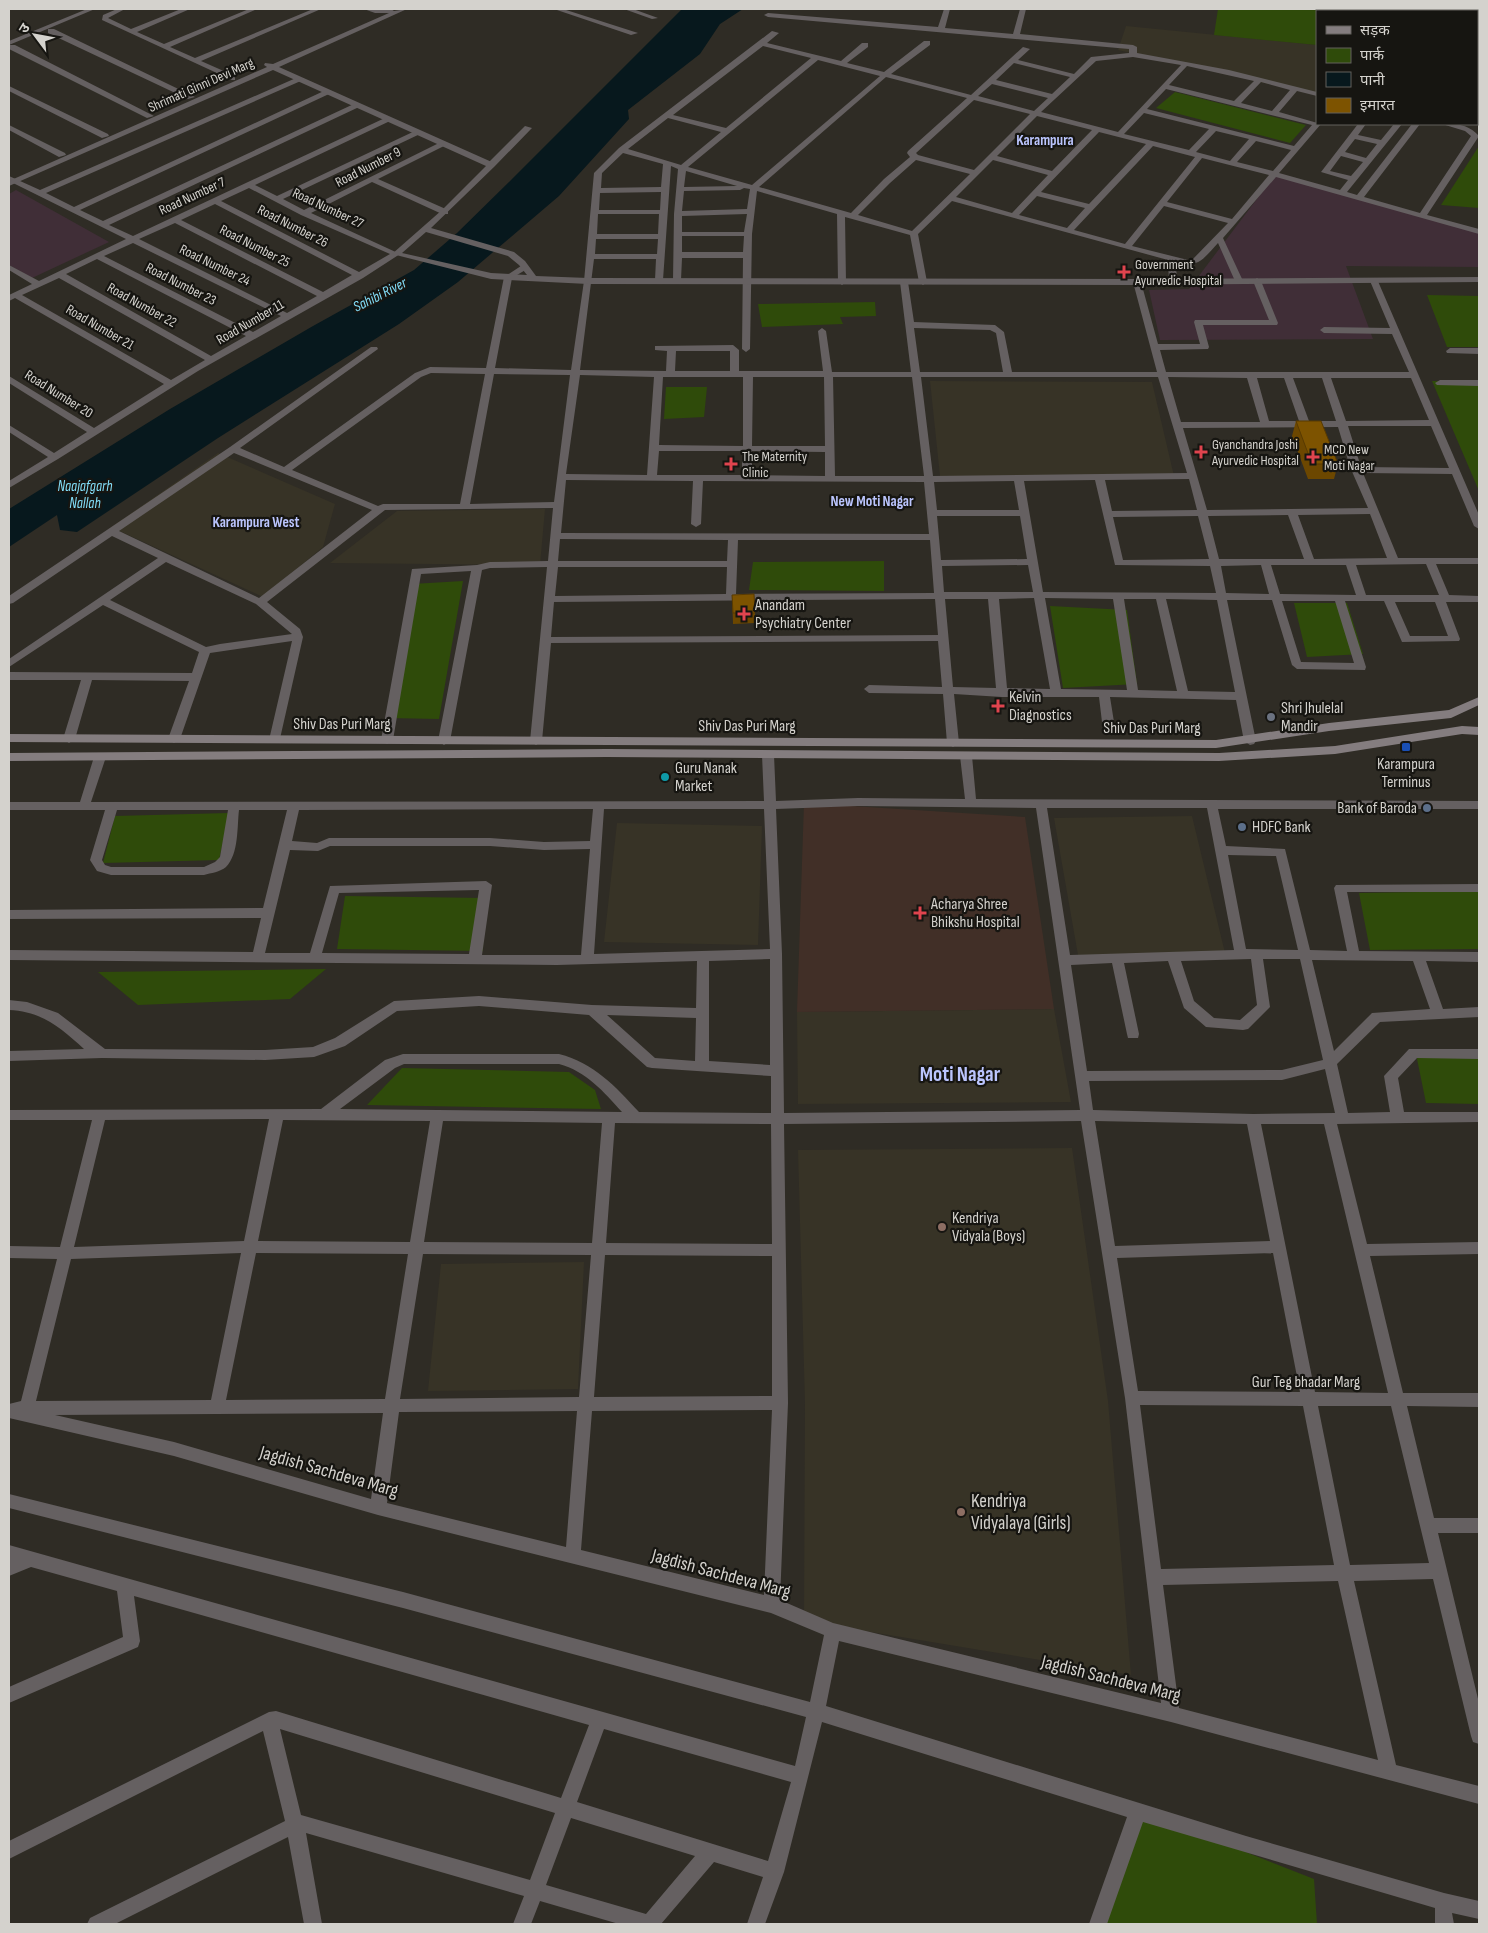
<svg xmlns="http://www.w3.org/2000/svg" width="1488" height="1933" font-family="'Sofia Sans Condensed','Noto Sans Devanagari',sans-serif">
<rect width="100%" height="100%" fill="#2f2c25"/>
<!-- commercial -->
<path fill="#402e37" d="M1275,175l204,57v35l-133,-1 27,73 -213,1 -11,-50 40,-1z
M16,190l93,52 -77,36 -23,-13v-71z"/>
<!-- built -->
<path fill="#373326" d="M1126,26l191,19v50l-199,-45z
M930,381l222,1 22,94h-234z
M218,453l117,51 -12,43 -60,50 -152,-70z
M545,509l-5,56 -210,-2 67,-52z
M1192,816l33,137 -147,2 -24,-137z
M617,823l145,3 -4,119 -154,-3z
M1054,1009l17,93 -273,2 -1,-92z
M1072,1148l36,253 23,274 -327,-54 1,-218 -7,-253z
M584,1262l-6,127 -150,2 13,-127z"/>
<!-- medical -->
<path fill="#412f27" d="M804,803l221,14 29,192 -257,3z"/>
<!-- green -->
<path fill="#2f4b0a" d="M1218,9h261v53l-2,-1v-50h-160v34l-103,-10z
M1175,92l131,33 -16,18 -134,-35z
M1479,146v62l-38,-3z
M1427,295l52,1v51h-32z
M875,302l1,14 -36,1 3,7 -81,3 -4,-23z
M1432,381h47v110z
M666,387h41l-3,30 -40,2z
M884,561v30l-135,-1 4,-28z
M463,581l-24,138 -52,-1 25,-134z
M1294,603h53l16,51 -56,3z
M1050,606l77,4 10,74 -74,4z
M229,813l-10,47 -116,3 12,-47z
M1479,891v58l-109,1 -11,-57z
M345,896l139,2 -1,53 -146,-2z
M326,969l-36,30 -152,6 -40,-33z
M1479,1052v52l-53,-1 -10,-49z
M402,1068l167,4 26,18 6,19 -234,-4z
M1134,1808l180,71 3,45h-226z"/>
<!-- water -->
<path fill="#07181d" d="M682,9h61l-23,15 -20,30 -72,56 1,9 -70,77 -101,86 -59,42 -181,114 -141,94 -17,-2 -3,-15 -48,32v-38l161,-100 143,-83 101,-56 43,-37 56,-55z"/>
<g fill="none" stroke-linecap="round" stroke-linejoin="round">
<!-- minor -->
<path fill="#656061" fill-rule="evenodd" d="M87,9h8l-86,36v-4z
M117,9h8l-17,9 23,11 50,-20h9l-53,23 27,12 85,-35h8l-87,38 25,11 118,-49h8l-120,52 34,15v4h-3l-130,-60 1,-5z
M554,9h9l75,24 -7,2z
M624,9h9l25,9 -6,1z
M944,9h6l-5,19 68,6 7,-25h6l-6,25 113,11 4,2v6l92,17 88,22v4l-20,-5 -18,21 42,12 -42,49 61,17 8,-10 -27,-8 37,-48h8l-8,11 23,5 13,-16h8l-55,68 10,3 55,-71h8l-56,73 56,16 51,-77 -6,-5 -23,-7c15,-1 27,1 37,12l-52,79 52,14v5l-203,-57 -53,61 20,43 -1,2 -7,-2 -17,-38c-15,16 -19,25 -42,20l1,19 -4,3 -4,-3 -1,-22 -216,-59 -34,33 9,48 -4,3 -4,-3 -9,-47 -65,-18 1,65 -4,3 -4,-3 -1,-68 -80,-23 -5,43 -2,115 -4,3 -4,-3 1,-91h-61l-1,22 -4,3 -4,-3 1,-66 4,-45 -7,-3 -8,114 -4,3 -4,-3 1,-21h-62l-14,111 86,1 1,-20 -12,-1v-4l78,-1 6,5v21h84l-5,-40 4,-3 4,3 6,41h79l-11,-90 4,-3 4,3 6,40 81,3 9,7 8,40h145l-24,-90 1,-2 7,2 17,62h42l-6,-22 1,-2h74l-16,-39 4,-3 4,3 17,42 -1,2h-74l6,22 -1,2 -48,1 6,22h243l-17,-38 -68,-1 -4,-3 4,-3 66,1 -20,-47 7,-2 102,236v14l-5,-3 -22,-52 -89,-1 35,85h81v6h-43l13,31 30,1v6h-33l14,37 -1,2 -57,1 -18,-41h-39l21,66 -1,3 -68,-1 -5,-4 -20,-65h-45l29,141 -2,3 -4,1 -6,-4 -8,-41 -126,-3 4,25 -6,4 -6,-4 -3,-25h-97l-48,-3 5,49 -6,4 -6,-4 -4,-49 -74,-1 -5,-4 5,-4 73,2 -4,-46 -387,2 -9,98 -6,4 -6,-4 17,-174 -57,1 -8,2 -32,171 -6,4 -6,-4 33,-170 -50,3 -28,166 -6,4 -6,-4 31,-171 65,-4 13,-3 58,-1 5,-53 -168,2 -118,92 33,27 3,8 -24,106h-8l-2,-3 23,-99 -82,12 -30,86 -6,4 -6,-4 21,-58 -97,-1 -17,59 -6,4 -6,-4 18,-59h-72v-8l183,1 7,-21 -96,-47 -94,62v-8l149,-101 -46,-22 -99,67 -4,1v-8l221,-149 141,-100h6l1,2 -138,99 44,19 131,-94 15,-6 56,1 18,-91 20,-13 3,1v4l-15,9 -17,90 76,2 13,-89 10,-108 25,-25 153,-117 7,2 -12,10 74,18 21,-18h6v4l-21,16 37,9 40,-31h6v4l-39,29 80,21 52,-48 7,2 -12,11 56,14 17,-17 38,-4v-4l-361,-32 -4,-2 4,-2 170,14zM763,46l48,12 -85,70 -53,-13zM1133,57l48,8 -63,67 -77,-20 55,-51zM818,60l62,16 -128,109 -64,-18zM1014,63l56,14 -18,17 -56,-14zM1187,66l67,15 -20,20 -65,-16zM886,77l81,21 -59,53 -1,2 3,4 -26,22 -33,34 -92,-26zM1261,82l29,8 -18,21 -31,-8zM992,84l56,14 -14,13 -56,-15zM1166,89l146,36 -18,21 -147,-37zM974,100l56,14 -56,56 -56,-15 -2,-2zM1144,113l65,16 -20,21 -65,-16zM1037,116l55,14 -40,41 -55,-15zM668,118l53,14 -40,33 -53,-16zM1216,131l33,8 -19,22 -34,-9zM1099,132l47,12 -57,60 -48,-12zM1355,139l22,5 -11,14 -21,-6zM1256,141l35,9 -18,21 -36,-9zM1153,146l42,11 -70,87 -51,-14zM623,153l40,11 -2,23 -60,1 1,-15zM1341,156l22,6 -12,14 -21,-5zM1202,158l67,17 -37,44 -65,-17zM916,160l54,14 -58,57 -54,-16 32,-32zM993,160l55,15 -36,38 -56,-16zM686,171l51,15 -53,1zM744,188l6,1 -3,20 -65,2 2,-20 56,-1zM661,192l-1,18h-61l1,-17zM1037,196l48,12 -18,20 -48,-13zM1164,206l64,17 -36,37h-4l-56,-14zM598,214h61l-1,20h-61zM747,214l-3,18h-62v-16zM682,236h62l-1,16h-61zM596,239h62l-1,15h-62zM914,328l76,2 6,3 7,39h-83zM676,351h54v20h-55zM431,373l54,1 -25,130h-77l-5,2 -86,-36 129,-93zM494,374l76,1 -16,127 -84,2zM580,375l74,2 -7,98 -81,-1zM663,377h80v69l-84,-1zM753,377h71l1,69h-73zM833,377h79l12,99h-89zM921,377h237l29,96 -254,3zM1168,377l79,1 13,44h-79zM1257,378h27l15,43h-30zM1293,378h29l14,43h-27zM1331,378h80l18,42 -83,1zM1348,426h83l18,42 -88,-1zM1338,427l12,40 18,41 -161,2 -24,-82zM659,451h83v24h-85zM752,451l73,1v24l-73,-1zM234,453l138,57 -113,88 -140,-67zM1189,479l8,31 -85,1 -7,-31zM566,480l127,1 -2,43 5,3 5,-3 2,-43 221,1 5,52 -368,-1zM1095,480l20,85 95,1 6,27 -173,-1 -19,-111zM1014,481l5,29h-82l-3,-28zM1370,514l17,44 -73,1 -16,-44zM1288,515l16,44h-85l-11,-43zM937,516h83l7,43 -86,1zM1198,516l11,43 -86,1 -10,-43zM560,539l168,1 -1,21h-169zM738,540h192l4,53 -198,1zM166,562l90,42 36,30 -72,10 -14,3 -96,-47zM1426,564l13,31h-73l-10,-30zM1028,565l5,27h-89l-2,-26zM1261,565l8,29 -43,-1 -5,-27zM1271,565h75l10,30 -76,-1zM558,567h169l-1,27 -171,2zM1034,598l16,91 -43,-1 -8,-89zM1045,598l68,1 14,91 -66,-1zM935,599l3,36 -387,2 3,-35zM945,599h43l8,89 -43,-1zM1124,599h32l21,92 -39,-1zM1166,599l51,1 18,92 -47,-1zM1282,601h53l19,62 -53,-1zM1395,602h40l13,34h-38z
M48,29h6l141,68 -7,2 -140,-66z
M9,45h6l139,71 -7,2 -138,-69z
M296,78l7,2 -257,113 28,14 252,-117h3v4l-249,116 23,11 253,-118h3v4l-250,118 24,11 254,-119h3v4l-135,64 22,11 140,-66 4,2 -1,2 -137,65 21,11 139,-69 4,2 -1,2 -68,34 70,31v4h-6l-70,-32 -61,31 89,41 -37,24 -165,93 -140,88 -49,29v-7l39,-24 -39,-25v-7l45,28 33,-21 -78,-49v-7l85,52 70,-44 -149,-86 -6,3v-6l23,-11 -23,-14v-5l30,16 87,-42 -117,-58v-5l31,14zM249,188l52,27 89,39 -31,18 -138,-71zM215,204l137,71 -29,17 -142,-72zM175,223l142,73 -30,17 -148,-74zM133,243l148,73 -28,16 -149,-76zM97,259l149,77 -35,20 -145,-82zM59,278l146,82 -34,20 -149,-85z
M9,86l99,48 1,2 -7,2 -93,-47z
M9,125l56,28 1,2 -7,2 -50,-27z
M525,126l7,2 -38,39h-6v-4z
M1450,348h29v6l-32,-1 -1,-2z
M1440,380h39v6l-42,-1 -2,-2z
M768,751l6,4 2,46 82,-3 107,1 -5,-43 6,-4 6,4 4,43 503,2v8h-261l8,37 59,3 25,101 37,1 -13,-63 2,-3 143,-1v8h-132l12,59 120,1v10l-53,-1 17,48 36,-2v10l-99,5 -43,42 11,49 42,-1 -6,-36 25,-27h70v10l-62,-1 -19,20 6,34h75v10l-142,2 30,120 112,-2v12l-109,2 33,137h76v14l-72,-1 27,112h45v15h-41l41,170v41l-6,-2 -2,-6 -38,-157 -79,2 42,184 83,21v18l-308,-82 -332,-81 -13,65 420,130 198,57 35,8v18l-27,-6 2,11h-19v-16l-292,-86 -36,102h-18l38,-107 -305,-95 -38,150 -19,52h-18l16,-47 -49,-15 -53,62h-42l-79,-23 -9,23h-18l11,-28 -218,-63 16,91h-18l-16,-87 -173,87h-28l3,-6 195,-97 -22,-90 -254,128v-18l260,-129 7,-1 285,87 28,-73 -455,-129 6,45 -2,6 -129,56v-16l114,-50 -6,-46 -86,-24 -22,9v-31l786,221 11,-49 -403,-109 -394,-100v-14l394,98 407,110 14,-67 -53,-22 -393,-98 -204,-59 -165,-38v-14l12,-3 36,-142 -48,-1v-12l51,1 32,-127h-83v-10l312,-1 64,-49 18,-6h156c35,9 56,32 80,58l132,1v-37l-119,-8 -5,-1 -58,-52 -110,-9 -82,5 -52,35 -31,11 -49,3 -163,-2 -93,3v-10l75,-2c-23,-21 -43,-38 -75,-39v-10l18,2 31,11 47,36 160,1 48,-3 22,-9 59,-37 85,-5 113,9 104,3 1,-47 -140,4 -548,-5v-10l244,2 8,-34 -252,1v-9l254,-2 24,-98h-48c-2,17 0,44 -13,57 -6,5 -15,6 -22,8h-93l-14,-4 -7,-11 15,-50h-96v-8h71l14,-45 6,-4 6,4 -15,45 673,-1 -2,-46zM858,806l178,2 44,302 -296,3 -2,-159 -6,-145zM1047,808h160l27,142 -164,5zM593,809l-3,32 -46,1 -54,-4h-161l-12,5 -25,-2 7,-31zM604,809h160l6,140 -176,5zM117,810h111l-8,47 -5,5 -11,5h-93l-6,-2 -3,-5zM330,846h160l54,4 46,-1 -9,106h-99l10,-70 -6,-4 -156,5 -20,67h-45l25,-103 28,1zM1228,855l48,1 22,94 -52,-1zM479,890l-10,64 -147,-1 17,-60zM770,959v106l-61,-4v-100zM1251,959l6,46 -17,15 -26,-2 -20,-17 -13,-40zM1263,959h37l23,101 -41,10 -195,1 -16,-106 41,-2 15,71 1,4h10l1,-4 -15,-71 44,-2 16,47 22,19 37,3 5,-1 22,-22zM1312,960l101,1 17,48 -58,4 -38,38zM607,1015l89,3 -1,43 -40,-3zM404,1064h155c27,7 45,28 63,48l-282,-3 55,-41zM1325,1069l10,44 -82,1 -160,-4 -4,-29 193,-1zM269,1119l-25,122 -170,6 31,-127zM283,1120l147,1 -20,121 -152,-1zM443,1121l159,2 -10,120 -168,-1zM1081,1121l44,277 36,305 -328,-80 -53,-23 8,-197 -4,-279zM1095,1121l152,3 23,117 -155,5zM615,1123l156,1 1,120 -166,-1zM1261,1124h63l64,269 -73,-1zM241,1253l-30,147 -175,1 35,-142zM256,1253l152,1 -23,145 -159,1zM1273,1253l27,139 -162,-1 -21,-133zM423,1254l168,1 -12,142 -179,2zM605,1255l167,1v140l-178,1zM1140,1405l163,1 31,159 -173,4zM1318,1406h73l38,157 -79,2zM772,1410l-8,185 -183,-45 11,-139zM577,1411l-11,136 -179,-44 12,-91zM383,1413l-12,86 -197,-57 -119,-27zM1338,1581l40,179 -199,-52 -16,-123zM280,1729l275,84 -25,67 -229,-65zM604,1729l187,53 -23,79 -191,-59zM571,1818l124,38 -49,58 -100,-29z"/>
<!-- tertiary -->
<path fill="#656061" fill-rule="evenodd" d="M364,9h27l3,2 13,-2 -128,58 215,96v4l-63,61 83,24 11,9 11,15 52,2 549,1 342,-2v5l-342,3 -549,-1 -97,-5 -99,-25 50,-44 44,-44 -213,-96 -264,116v-5l258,-114 -3,-2 1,-2 8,1 116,-51h-14zM426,232l82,24 11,9 8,10 -36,-2 -89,-20z"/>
<!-- secondary -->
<path fill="#847d7f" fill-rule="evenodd" d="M1479,697v8l-28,13 -122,13 -113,17 -1207,-6v-8l1207,6 113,-17 120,-13z
M1462,726l17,1v8l-17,-1 -127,20 -116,7 -612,-4 -598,4v-8l598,-4 612,4 116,-7z"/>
</g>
<!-- wall -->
<path fill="#6c4700" d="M1296,421l42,43 -4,15h-26l-16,-43z
M732,595l23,18v10l-22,1z"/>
<!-- building -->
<path fill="#7d5300" stroke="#583a00" d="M1296,421h25l17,43h-26z
M754,594l1,19h-22l-1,-18z"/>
<!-- markers -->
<g fill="#e0444e" stroke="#161511" stroke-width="2">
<path d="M1121.5 264.5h5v5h5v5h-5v5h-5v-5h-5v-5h5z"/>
<path d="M1198.5 444.5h5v5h5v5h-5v5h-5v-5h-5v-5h5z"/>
<path d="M1310.5 449.5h5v5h5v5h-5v5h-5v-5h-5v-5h5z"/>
<path d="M728.5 456.5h5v5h5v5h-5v5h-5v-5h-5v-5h5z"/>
<path d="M741.5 606.5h5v5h5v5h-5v5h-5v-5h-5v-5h5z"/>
<path d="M995.5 698.5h5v5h5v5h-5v5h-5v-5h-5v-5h5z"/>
<path d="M917.5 905.5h5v5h5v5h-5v5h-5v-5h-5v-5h5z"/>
</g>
<circle fill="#6b7280" stroke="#161511" stroke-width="2" cx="1271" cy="717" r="5"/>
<rect fill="#1a4fb4" stroke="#161511" stroke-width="2" x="1401" y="742" width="10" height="10" rx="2.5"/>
<circle fill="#0f9aa8" stroke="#161511" stroke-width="2" cx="665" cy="777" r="5"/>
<g fill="#5c6f8a" stroke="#161511" stroke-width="2">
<circle cx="1427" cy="808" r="5"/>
<circle cx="1242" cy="827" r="5"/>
</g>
<g fill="#8d6e63" stroke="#161511" stroke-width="2">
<circle cx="942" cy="1227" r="5"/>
<circle cx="961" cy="1512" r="5"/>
</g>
<g text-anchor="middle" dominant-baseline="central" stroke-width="4.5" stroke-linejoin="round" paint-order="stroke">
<!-- far-street labels -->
<g font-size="14" fill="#d4d2cd" stroke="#161511">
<text transform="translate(201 85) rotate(-24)">Shrimati Ginni Devi Marg</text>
<text transform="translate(368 167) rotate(-27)">Road Number 9</text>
<text transform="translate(192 196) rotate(-25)">Road Number 7</text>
<text transform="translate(328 208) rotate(25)">Road Number 27</text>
<text transform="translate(293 226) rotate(27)">Road Number 26</text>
<text transform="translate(255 246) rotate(27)">Road Number 25</text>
<text transform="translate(215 265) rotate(26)">Road Number 24</text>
<text transform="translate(181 284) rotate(27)">Road Number 23</text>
<text transform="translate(142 305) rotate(29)">Road Number 22</text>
<text transform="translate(250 322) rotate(-30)">Road Number 11</text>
<text transform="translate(100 327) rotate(30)">Road Number 21</text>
<text transform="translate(59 394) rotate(32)">Road Number 20</text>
</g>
<!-- far-poi labels -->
<g font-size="14" fill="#d4d2cd" stroke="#161511" text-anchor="start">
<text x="1135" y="264">Government<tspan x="1135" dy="16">Ayurvedic Hospital</tspan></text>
<text x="1212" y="444">Gyanchandra Joshi<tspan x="1212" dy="16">Ayurvedic Hospital</tspan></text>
<text x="1324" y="449">MCD New<tspan x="1324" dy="16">Moti Nagar</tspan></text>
<text x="742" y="456">The Maternity<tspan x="742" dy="16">Clinic</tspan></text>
</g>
<!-- far-neighbourhood labels -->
<g font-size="15" font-weight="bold" fill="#bbc5fe" stroke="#161511">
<text x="1045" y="140">Karampura</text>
<text x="872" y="501">New Moti Nagar</text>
<text x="256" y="522">Karampura West</text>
</g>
<!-- far-water labels -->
<g font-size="15" font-style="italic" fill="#83def9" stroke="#161511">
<text transform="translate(380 295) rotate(-27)">Sahibi River</text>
<text x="85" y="486">Naajafgarh<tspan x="85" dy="17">Nallah</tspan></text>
</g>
<!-- poi labels -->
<g font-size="16" fill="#d4d2cd" stroke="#161511" text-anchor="start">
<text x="755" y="605">Anandam<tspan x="755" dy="18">Psychiatry Center</tspan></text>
<text x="1009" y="697">Kelvin<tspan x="1009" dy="18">Diagnostics</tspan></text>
<text x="1281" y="708">Shri Jhulelal<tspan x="1281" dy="18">Mandir</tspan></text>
<text x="1406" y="764" text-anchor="middle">Karampura<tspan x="1406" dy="18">Terminus</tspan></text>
<text x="675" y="768">Guru Nanak<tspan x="675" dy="18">Market</tspan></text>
<text x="1417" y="808" text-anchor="end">Bank of Baroda</text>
<text x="1252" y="827">HDFC Bank</text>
<text x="931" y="904">Acharya Shree<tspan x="931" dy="18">Bhikshu Hospital</tspan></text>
<text x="952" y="1218">Kendriya<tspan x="952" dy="18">Vidyala (Boys)</tspan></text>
</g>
<!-- street labels -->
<g font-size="16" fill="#d4d2cd" stroke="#161511">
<text x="342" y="724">Shiv Das Puri Marg</text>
<text x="747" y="726">Shiv Das Puri Marg</text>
<text x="1152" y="728">Shiv Das Puri Marg</text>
<text x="1306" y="1382">Gur Teg bhadar Marg</text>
</g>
<!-- near-street labels -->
<g font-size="19" fill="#d4d2cd" stroke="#161511">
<text transform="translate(329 1472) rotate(16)">Jagdish Sachdeva Marg</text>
<text transform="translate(721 1574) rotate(15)">Jagdish Sachdeva Marg</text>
<text transform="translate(1111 1679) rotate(14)">Jagdish Sachdeva Marg</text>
</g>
<!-- near-poi labels -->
<g font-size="19" fill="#d4d2cd" stroke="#161511" text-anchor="start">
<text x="971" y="1501">Kendriya<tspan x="971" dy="22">Vidyalaya (Girls)</tspan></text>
</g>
<!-- district labels -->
<g font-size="21" font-weight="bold" fill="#bbc5fe" stroke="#161511">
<text x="960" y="1074">Moti Nagar</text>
</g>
</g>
<!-- border -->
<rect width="1488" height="1933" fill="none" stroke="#d4d2cd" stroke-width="20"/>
<!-- legend -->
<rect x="1316" y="10" width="162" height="115" fill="#161511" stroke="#62615c"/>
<rect x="1326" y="26" width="25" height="8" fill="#847d7f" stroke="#62615c"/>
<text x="1360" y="35" font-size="15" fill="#d4d2cd">सड़क</text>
<rect x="1326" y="48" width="25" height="15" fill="#2f4b0a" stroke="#62615c"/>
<text x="1360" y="60" font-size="15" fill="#d4d2cd">पार्क</text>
<rect x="1326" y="72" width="25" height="15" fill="#07181d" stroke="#62615c"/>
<text x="1360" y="85" font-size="15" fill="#d4d2cd">पानी</text>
<rect x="1326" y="98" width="25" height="15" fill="#7d5300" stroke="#62615c"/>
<text x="1360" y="110" font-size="15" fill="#d4d2cd">इमारत</text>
<!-- north arrow -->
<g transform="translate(35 35) rotate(302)" stroke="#161511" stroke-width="4" paint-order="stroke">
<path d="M0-4L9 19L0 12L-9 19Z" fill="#d4d2cd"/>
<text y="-8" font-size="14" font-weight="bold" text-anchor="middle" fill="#d4d2cd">उ</text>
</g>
</svg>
